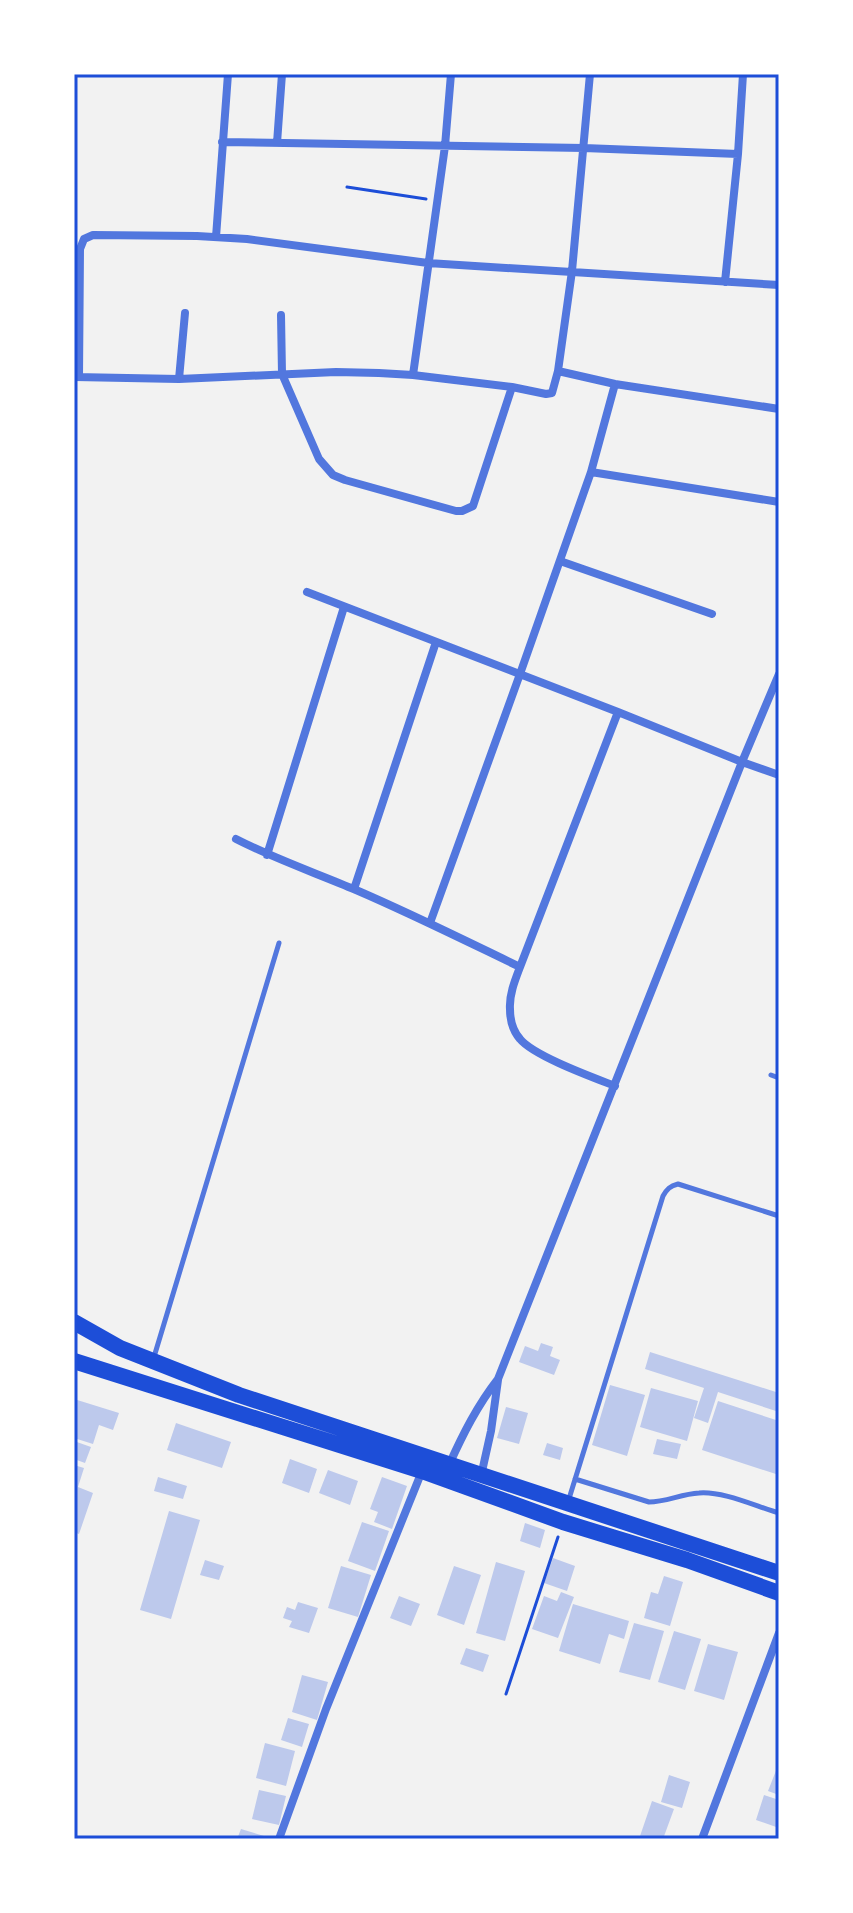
<svg xmlns="http://www.w3.org/2000/svg" width="853" height="1913" font-family="'Archivo Narrow',sans-serif">
<style>
.building{fill:#bdc9ec}
.lines{fill:none;stroke-linecap:round;stroke-linejoin:round}
.path{stroke:#1d4ed8;stroke-width:3}
.service{stroke:#5277de;stroke-width:5}
.minor{stroke:#5277de;stroke-width:8}
.primary{stroke:#1d4ed8;stroke-width:16}
.neatline{fill:none;stroke:#1d4ed8;stroke-width:3}
</style>
<rect width="100%" height="100%" fill="#f2f2f2"/>
<path class="building" d="M 541,1343 L 553,1347 L 550,1356 L 560,1360 L 554,1375 L 519,1362 L 525,1346 L 538,1351 Z
M 650,1352 L 779,1393 L 779,1412 L 718,1392 L 708,1423 L 694,1418 L 704,1388 L 645,1369 Z
M 610,1385 L 645,1395 L 627,1456 L 592,1445 Z
M 651,1388 L 698,1401 L 687,1441 L 640,1427 Z
M 74,1399 L 119,1413 L 113,1430 L 99,1425 L 93,1444 L 74,1438 Z
M 718,1401 L 779,1421 L 779,1475 L 702,1450 Z
M 506,1407 L 528,1413 L 519,1444 L 497,1438 Z
M 176,1423 L 231,1442 L 222,1468 L 167,1450 Z
M 657,1439 L 681,1444 L 677,1459 L 653,1454 Z
M 74,1441 L 91,1447 L 85,1463 L 74,1459 Z
M 547,1443 L 563,1448 L 560,1460 L 543,1455 Z
M 290,1459 L 317,1469 L 309,1493 L 282,1483 Z
M 74,1465 L 84,1468 L 78,1487 L 93,1493 L 79,1534 L 74,1532 Z
M 328,1470 L 358,1481 L 350,1505 L 319,1493 Z
M 158,1477 L 187,1486 L 183,1499 L 154,1491 Z
M 382,1477 L 407,1486 L 392,1529 L 374,1522 L 378,1512 L 370,1509 Z
M 169,1511 L 200,1520 L 171,1619 L 140,1610 Z
M 362,1522 L 389,1531 L 375,1571 L 348,1561 Z
M 525,1523 L 545,1530 L 540,1548 L 520,1541 Z
M 553,1558 L 575,1566 L 567,1591 L 544,1583 Z
M 205,1560 L 224,1566 L 219,1580 L 200,1575 Z
M 496,1562 L 525,1571 L 505,1641 L 476,1633 Z
M 341,1566 L 371,1575 L 358,1617 L 328,1608 Z
M 454,1566 L 481,1575 L 464,1625 L 437,1615 Z
M 664,1576 L 683,1582 L 670,1626 L 644,1618 L 651,1592 L 658,1594 Z
M 561,1592 L 574,1597 L 558,1638 L 532,1629 L 544,1596 L 557,1601 Z
M 399,1596 L 420,1604 L 411,1626 L 390,1618 Z
M 298,1602 L 318,1608 L 309,1633 L 289,1627 L 292,1621 L 283,1618 L 287,1607 L 295,1610 Z
M 573,1604 L 629,1621 L 624,1639 L 609,1634 L 600,1664 L 559,1651 Z
M 634,1623 L 664,1631 L 650,1680 L 619,1672 Z
M 674,1631 L 701,1639 L 685,1690 L 658,1682 Z
M 708,1644 L 738,1652 L 724,1700 L 694,1691 Z
M 466,1648 L 489,1655 L 483,1672 L 460,1664 Z
M 302,1675 L 328,1682 L 317,1720 L 292,1712 Z
M 288,1718 L 309,1724 L 302,1747 L 281,1740 Z
M 265,1743 L 295,1751 L 286,1786 L 256,1778 Z
M 779,1763 L 779,1795 L 768,1791 Z
M 669,1775 L 690,1782 L 682,1808 L 661,1802 Z
M 259,1790 L 286,1796 L 279,1825 L 252,1819 Z
M 764,1795 L 779,1800 L 779,1828 L 756,1820 Z
M 652,1801 L 674,1809 L 663,1839 L 639,1839 Z
M 241,1829 L 264,1836 L 263,1839 L 237,1839 Z"/>
<g class="lines">
<path class="path" d="M 347,187 L 426,199
M 506,1694 L 558,1537"/>
<path class="service" d="M 771,1075 L 779,1078
M 154,1357 L 279,943
M 575,1479 L 649,1502 C 666,1502 681,1494 699,1493 C 723,1491 755,1506 779,1513
M 568,1502 L 663,1196 C 667,1189 670,1186 678,1184 L 779,1216"/>
<path class="minor" d="M 222,142 L 584,148 L 738,154
M 277,143 L 282,74
M 216,237 L 228,74
M 725,282 L 738,154 L 743,74
M 281,315 L 282,374 L 319,459 L 333,475 L 345,480 L 456,511 L 462,511 L 473,506 L 512,387
M 558,371 L 615,384 L 779,409
M 413,375 L 445,146 L 451,74
M 75,377 L 179,379 L 336,372 L 379,373 L 413,375 L 512,387 L 546,394 L 552,393 L 558,371 L 572,271 L 590,74
M 79,377 L 80,249 L 84,239 L 93,235 L 197,236 L 247,239 L 428,263 L 779,285
M 179,379 L 185,313
M 591,472 L 779,502
M 560,561 L 712,614
M 307,592 L 618,712 L 742,762 L 779,775
M 236,839 C 275,859 316,873 356,890 C 412,914 466,941 520,967
M 267,855 L 344,607
M 354,889 L 436,642
M 430,923 L 520,674 L 591,472 L 615,384
M 615,1086 C 592,1077 534,1056 520,1039 C 513,1031 510,1019 510,1009 C 509,995 515,980 520,967 L 618,712
M 449,1465 C 463,1434 477,1406 498,1379 L 742,762 L 779,674
M 481,1476 L 491,1431 L 498,1380
M 279,1839 L 326,1709 L 422,1471
M 702,1839 L 779,1633"/>
<path class="primary" d="M 74,1322 L 120,1348 L 239,1395 L 779,1573
M 74,1361 L 422,1471 L 563,1522 L 687,1560 L 779,1593"/>
</g>
<rect width="853" height="1913" fill="none" stroke="#ffffff" stroke-width="152"/>
<rect x="76" y="76" width="701" height="1761" class="neatline"/>
</svg>
